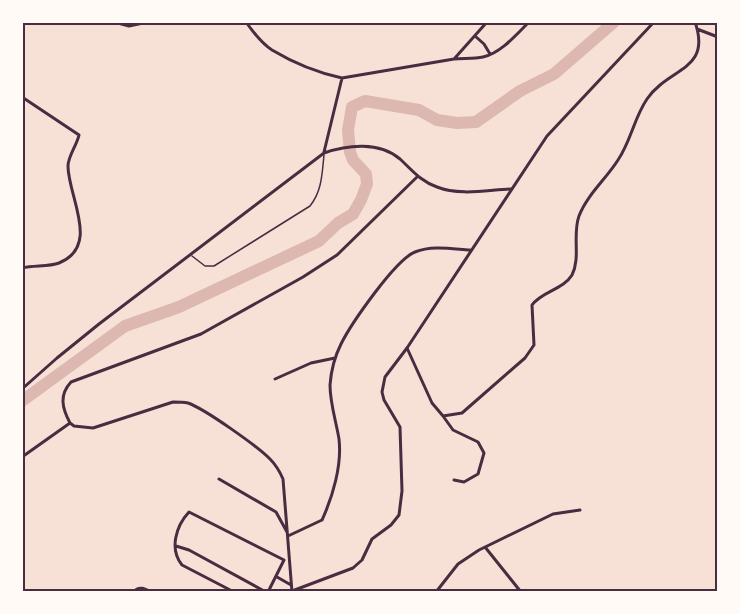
<svg xmlns="http://www.w3.org/2000/svg" width="740" height="614" font-family="Rubik,sans-serif">
<style>
.lines{fill:none;stroke-linecap:round;stroke-linejoin:round}
.river{stroke:#dcb8b0;stroke-width:12}
.service{stroke:#4a2c40;stroke-width:1.5}
.minor{stroke:#4a2c40;stroke-width:3}
.tertiary{stroke:#4a2c40;stroke-width:3}
.neatline{fill:none;stroke:#4a2c40;stroke-width:2}
</style>
<rect width="100%" height="100%" fill="#f7e1d7"/>
<g class="lines">
<path class="river" d="M 22,401 L 125,326 L 179,307 L 319,241 L 338,223 L 353,214 L 361,200 L 367,184 L 366,174 L 353,160 L 350,152 L 348,130 L 352,107 L 365,101 L 419,110 L 437,120 L 457,123 L 476,122 L 520,91 L 554,74 L 614,22"/>
<path class="service" d="M 192,256 L 205,266 L 214,266 L 310,206 C 322,191 322,174 324,155"/>
<path class="minor" d="M 114,22 L 129,26 L 148,22
M 246,22 C 253,32 261,43 272,50 C 292,62 319,73 342,78 L 454,59 L 487,22
M 697,29 L 718,37
M 475,36 L 484,44 L 490,54
M 454,59 C 463,58 474,59 483,57 C 501,53 517,34 529,22
M 22,97 L 79,135 C 77,145 68,156 68,166 C 68,197 101,246 59,263 C 48,267 34,265 22,268
M 324,152 L 342,78
M 407,348 L 432,403 L 443,416 L 462,413 L 525,358 L 534,345 L 532,305 C 542,291 563,290 572,275 C 581,257 572,235 579,216 C 587,195 606,179 618,160 C 631,141 634,118 647,99 C 669,67 712,71 695,22
M 275,379 L 311,363 L 335,358
M 22,389 L 57,358 L 99,324 L 324,153 C 347,145 379,141 400,159 C 412,170 420,181 437,187 C 460,196 487,190 511,189
M 443,416 L 453,430 L 478,442 L 484,453 L 478,474 L 464,482 L 454,480
M 70,423 C 62,408 59,395 71,382 L 201,334 L 303,277 L 337,255 L 417,177
M 70,423 L 74,426 L 93,428 L 173,402 C 178,402 183,402 188,403 C 205,409 257,446 270,459 C 276,465 280,472 283,479 L 292,592
M 22,457 L 70,423
M 219,479 L 276,512 L 287,532
M 288,536 L 322,520 C 333,496 342,465 339,439 C 336,421 330,403 330,385 C 331,371 335,356 341,344 C 351,324 395,260 415,252 C 432,245 453,249 470,250
M 176,546 L 189,550 L 266,592
M 485,547 L 521,592
M 277,577 L 291,585
M 133,592 C 139,586 144,588 151,592
M 234,592 L 182,565 C 169,549 176,526 189,512 L 284,560 L 268,592
M 436,592 L 458,564 L 479,550 L 553,514 L 580,510"/>
<path class="tertiary" d="M 292,591 L 353,568 L 362,560 L 372,539 L 391,525 L 399,515 L 402,491 L 400,427 L 384,400 L 382,392 L 385,377 L 407,348 L 547,136 L 654,22"/>
</g>
<rect width="740" height="614" fill="none" stroke="#fffaf5" stroke-width="48"/>
<rect x="24" y="24" width="692" height="566" class="neatline"/>
</svg>
